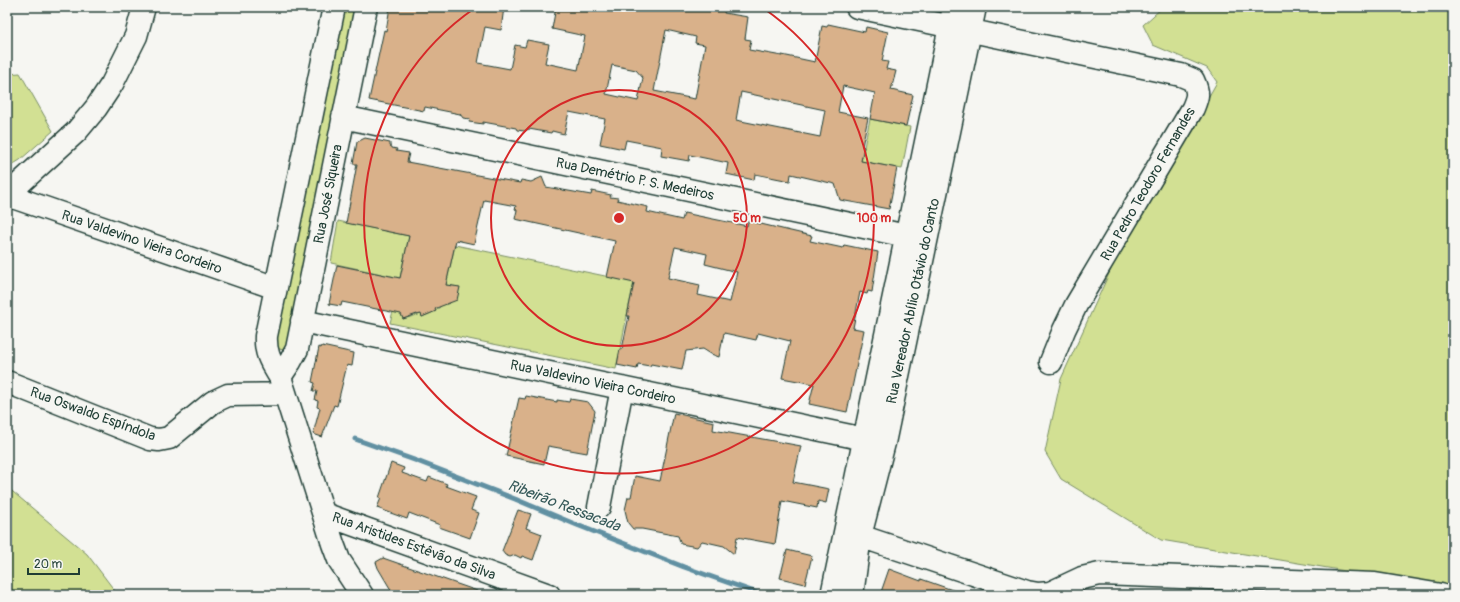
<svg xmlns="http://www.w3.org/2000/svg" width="1460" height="602" font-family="Pangolin,sans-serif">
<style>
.green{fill:#d2e093;stroke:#788e64}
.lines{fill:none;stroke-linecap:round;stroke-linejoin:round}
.stream{stroke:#6090a2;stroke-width:5}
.building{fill:#d9b18a;stroke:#1f3d34;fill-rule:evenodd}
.minor-casing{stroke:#1f3d34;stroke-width:25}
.minor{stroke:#f6f6f2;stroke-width:22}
.ring{fill:none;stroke:#d62828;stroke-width:2}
.labels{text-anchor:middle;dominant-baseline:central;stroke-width:3.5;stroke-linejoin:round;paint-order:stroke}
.street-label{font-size:14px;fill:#1f3d34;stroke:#f6f6f2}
.water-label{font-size:15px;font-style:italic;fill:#355959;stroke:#f6f6f2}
.centre{fill:#d62828;stroke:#f6f6f2;stroke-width:2}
.ring-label{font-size:12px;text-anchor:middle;font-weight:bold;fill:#d62828;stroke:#f6f6f2;stroke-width:3.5;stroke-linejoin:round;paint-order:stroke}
</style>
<rect width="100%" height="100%" fill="#f6f6f2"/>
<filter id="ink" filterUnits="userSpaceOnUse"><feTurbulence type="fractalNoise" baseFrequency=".025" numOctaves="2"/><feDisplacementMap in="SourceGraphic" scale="8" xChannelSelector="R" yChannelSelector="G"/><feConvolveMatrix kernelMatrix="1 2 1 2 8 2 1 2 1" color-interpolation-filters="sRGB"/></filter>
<g filter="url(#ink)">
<path class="green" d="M 341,7 L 358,7 L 288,351 L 270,347 Z
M 1163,7 L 1453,7 L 1453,589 L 1161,540 L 1061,479 L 1045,452 L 1061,379 L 1112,267 L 1217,82 L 1207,68 L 1153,45 L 1143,25 Z
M 20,73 L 53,131 L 20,160 L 7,168 L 7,74 Z
M 870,119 L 910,127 L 902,169 L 861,161 Z
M 338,221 L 409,236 L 400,278 L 331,263 Z
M 455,245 L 634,282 L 616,369 L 390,323 L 396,299 L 403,319 L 421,314 L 422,317 L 436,311 L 435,309 L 439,308 L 459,287 L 446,285 Z
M 7,487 L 87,554 L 118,595 L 7,595 Z"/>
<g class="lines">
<path class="stream" d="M 355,439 L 417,461 L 515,499 L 577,525 L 684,567 L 763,595"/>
</g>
<path class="building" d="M 390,7 L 504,7 L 501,30 L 485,27 L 478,63 L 510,69 L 515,45 L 525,47 L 527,40 L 549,44 L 545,63 L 578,70 L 585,36 L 552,29 L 556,7 L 725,7 L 724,13 L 748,17 L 745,39 L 751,40 L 749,50 L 782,56 L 782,55 L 815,62 L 822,26 L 827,27 L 828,24 L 865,32 L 866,27 L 888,32 L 882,61 L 888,62 L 886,69 L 896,71 L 891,90 L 913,95 L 906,126 L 870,119 L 875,93 L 843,86 L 838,112 L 868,118 L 862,146 L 864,147 L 861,161 L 897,168 L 889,209 L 840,200 L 835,184 L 791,174 L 790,181 L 755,174 L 754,180 L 726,174 L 728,163 L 690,155 L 689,161 L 661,156 L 662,147 L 626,140 L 624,149 L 600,144 L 605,119 L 569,112 L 564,134 L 552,131 L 551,133 L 529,129 L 524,131 L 517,130 L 516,128 L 483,122 L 483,124 L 469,122 L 470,119 L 463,118 L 460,114 L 425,107 L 424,111 L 369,100 L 384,30 L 386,31 ZM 666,30 L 696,37 L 695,43 L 705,45 L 695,99 L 654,91 ZM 612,65 L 636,70 L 643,78 L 638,101 L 606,94 ZM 741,92 L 825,110 L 820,137 L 736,120 Z
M 365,138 L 390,143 L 390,146 L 392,147 L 392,148 L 397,149 L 396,151 L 409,153 L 407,162 L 520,183 L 521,180 L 531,182 L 542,177 L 546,187 L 591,195 L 592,191 L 611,195 L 610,197 L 618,198 L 617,200 L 648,207 L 647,212 L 682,220 L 684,213 L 747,226 L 748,221 L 812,236 L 810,241 L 843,248 L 844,245 L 878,252 L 872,292 L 868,291 L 867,294 L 860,292 L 853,328 L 864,330 L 847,412 L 809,404 L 814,384 L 782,378 L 790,341 L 758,333 L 756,340 L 724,333 L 719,357 L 711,354 L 703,349 L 686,351 L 682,370 L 651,364 L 650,366 L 638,364 L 637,369 L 617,365 L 620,349 L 622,349 L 629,316 L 627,316 L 634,283 L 607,277 L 615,241 L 515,219 L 517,210 L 515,209 L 516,206 L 484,200 L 474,244 L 456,240 L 446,285 L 460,287 L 457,300 L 439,307 L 435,309 L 436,311 L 422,317 L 421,314 L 417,315 L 417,314 L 403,319 L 401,314 L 342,302 L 341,306 L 329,304 L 337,265 L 400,278 L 409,236 L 346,223 L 357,164 L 353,164 L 357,142 ZM 675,247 L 707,254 L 705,264 L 737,272 L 730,302 L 698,295 L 700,285 L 668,278 Z
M 322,346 L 354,353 L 352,366 L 347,365 L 337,406 L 334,405 L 322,437 L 313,434 L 320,408 L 317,407 L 318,401 L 315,400 L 317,391 L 313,391 L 315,383 L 312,382 L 319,347 L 321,348 Z
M 526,396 L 557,402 L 557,400 L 569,402 L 570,399 L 588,402 L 595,411 L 587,453 L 548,446 L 544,464 L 506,456 L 519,398 L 525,399 Z
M 674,413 L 714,422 L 713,430 L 801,446 L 793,482 L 829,489 L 826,503 L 818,501 L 817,508 L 782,501 L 775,544 L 737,537 L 734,554 L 724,546 L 702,541 L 697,547 L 681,544 L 678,536 L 642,529 L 633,529 L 628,523 L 625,510 L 628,497 L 631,497 L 635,476 L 660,481 Z
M 391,463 L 404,468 L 402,473 L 427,482 L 429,477 L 447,484 L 446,486 L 476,497 L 471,510 L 479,513 L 470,538 L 439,527 L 440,525 L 409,513 L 407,519 L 377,508 L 381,498 L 379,498 Z
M 518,510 L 531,514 L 526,528 L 542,534 L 533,560 L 522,556 L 521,558 L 515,555 L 510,557 L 505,555 L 502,551 Z
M 787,550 L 812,556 L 805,584 L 780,578 Z
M 383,558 L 483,593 L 483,595 L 394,595 L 378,568 L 376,562 Z
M 889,569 L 921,581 L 921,579 L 961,593 L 961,595 L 880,595 Z"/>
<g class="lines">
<defs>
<path id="minor" d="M 334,7 L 266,336 C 265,354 271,362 280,377 L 333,544 L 339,560 L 362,595
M 857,7 L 1181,75 L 1193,80 C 1199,93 1198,96 1193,108 L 1076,305 L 1064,330 L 1051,362
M 343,117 L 921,239
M 7,195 L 276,288
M 7,195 L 76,132 L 96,108 L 112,84 L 136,36 L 144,7
M 302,321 L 879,442
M 280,377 L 290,362 L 297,349 L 366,7
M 7,382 L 150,439 L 159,440 L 169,438 L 213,402 L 228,395 L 285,394
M 599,507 L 622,388
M 324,514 L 549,595
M 845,534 L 860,536 L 1027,592 L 1038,594 L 1050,593 L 1082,578 L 1100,574 L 1375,584 L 1441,595
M 832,595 L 954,7
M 852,595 L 860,536 L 884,443 L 975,7"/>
</defs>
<use href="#minor" class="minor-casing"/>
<use href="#minor" class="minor"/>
</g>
</g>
<g class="ring">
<circle cx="619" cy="218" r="128"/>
<path d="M763 8A255 255 0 1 1 475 8"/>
</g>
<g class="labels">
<g class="street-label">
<text transform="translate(635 179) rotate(12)">Rua Demétrio P. S. Medeiros</text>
<text transform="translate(1148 184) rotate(-60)">Rua Pedro Teodoro Fernandes</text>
<text transform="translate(328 194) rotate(-79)">Rua José Siqueira</text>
<text transform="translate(142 242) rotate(19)">Rua Valdevino Vieira Cordeiro</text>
<text transform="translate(913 301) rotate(-78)">Rua Vereador Abílio Otávio do Canto</text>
<text transform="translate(593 382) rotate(12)">Rua Valdevino Vieira Cordeiro</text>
<text transform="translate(93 414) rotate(20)">Rua Oswaldo Espíndola</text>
<text transform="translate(414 546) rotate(20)">Rua Aristides Estêvão da Silva</text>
</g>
<g class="water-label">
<text transform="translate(564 506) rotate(21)">Ribeirão Ressacada</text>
</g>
</g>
<circle cx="619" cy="218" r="6" class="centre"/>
<g class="ring-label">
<text x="747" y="222">50 m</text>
<text x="874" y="222">100 m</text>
</g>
<rect width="1460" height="602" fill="none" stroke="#f6f6f2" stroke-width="24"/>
<rect x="12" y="12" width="1436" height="578" fill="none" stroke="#1f3d34" stroke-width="1.5" filter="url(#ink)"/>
<path d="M28 568v6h51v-6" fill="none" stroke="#1f3d34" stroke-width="2"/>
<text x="34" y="568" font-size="12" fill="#1f3d34" stroke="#f6f6f2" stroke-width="3" paint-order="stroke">20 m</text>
</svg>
